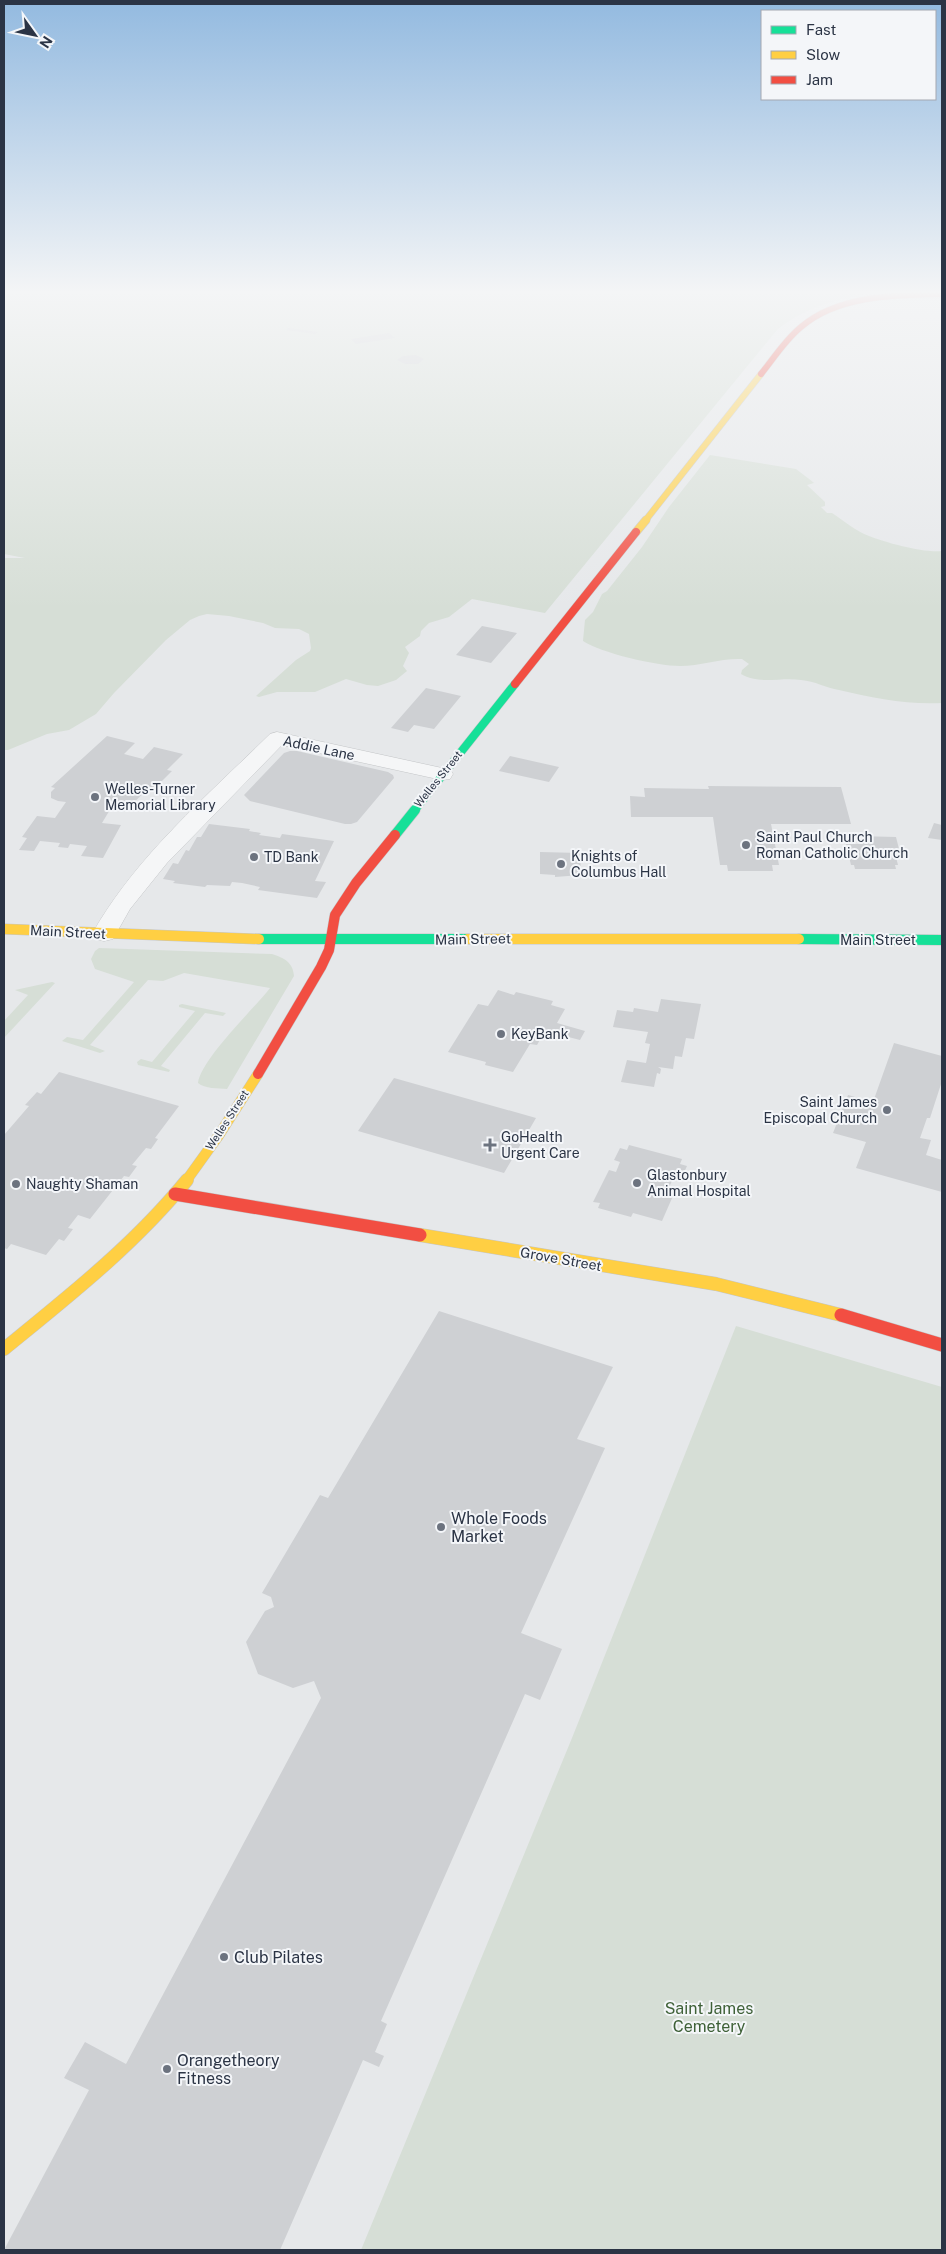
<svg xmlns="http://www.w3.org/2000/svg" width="946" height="2254" font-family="'Public Sans',sans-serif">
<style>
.green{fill:#d6ded6}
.building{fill:#ced0d3}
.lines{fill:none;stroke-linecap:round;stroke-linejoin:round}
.street-casing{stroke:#c4c6c8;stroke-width:1}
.fast-far1-casing{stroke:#c4c6c8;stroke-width:9}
.fast-casing{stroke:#c4c6c8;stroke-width:11}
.slow-far3-casing{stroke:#c4c6c8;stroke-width:7}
.slow-far2-casing{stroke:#c4c6c8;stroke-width:9}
.slow-far1-casing{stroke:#c4c6c8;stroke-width:11}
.slow-casing{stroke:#c4c6c8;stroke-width:14}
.jam-far3-casing{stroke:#c4c6c8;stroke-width:7}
.jam-far2-casing{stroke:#c4c6c8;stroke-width:9}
.jam-far1-casing{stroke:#c4c6c8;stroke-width:11}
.jam-casing{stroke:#c4c6c8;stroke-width:14}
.street{fill:#f5f6f7;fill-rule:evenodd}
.fast-far1{stroke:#16e098;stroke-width:8}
.fast{stroke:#16e098;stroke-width:10}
.slow-far3{stroke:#ffcf43;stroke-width:6}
.slow-far2{stroke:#ffcf43;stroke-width:8}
.slow-far1{stroke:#ffcf43;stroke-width:10}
.slow{stroke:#ffcf43;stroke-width:13}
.jam-far3{stroke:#f24e42;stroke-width:6}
.jam-far2{stroke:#f24e42;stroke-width:8}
.jam-far1{stroke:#f24e42;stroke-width:10}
.jam{stroke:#f24e42;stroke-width:13}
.poi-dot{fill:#6c737f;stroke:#f4f6f9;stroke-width:2}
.labels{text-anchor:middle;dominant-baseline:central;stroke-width:4;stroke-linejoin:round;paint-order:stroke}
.far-street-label{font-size:11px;fill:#2b3445;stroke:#f4f6f9}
.street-label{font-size:14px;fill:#2b3445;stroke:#f4f6f9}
.poi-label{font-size:14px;fill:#2b3445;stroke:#f4f6f9;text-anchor:start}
.near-poi-label{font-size:16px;fill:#2b3445;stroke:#f4f6f9;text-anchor:start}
.near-park-label{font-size:16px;fill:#3f6138;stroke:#f4f6f9}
</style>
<rect width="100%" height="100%" fill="#e6e8ea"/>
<path class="green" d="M 4,293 L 873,293 C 838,299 805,307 777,330 L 545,613 L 472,599 L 449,617 L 429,623 L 421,631 L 420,636 L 405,647 L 409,653 L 403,666 L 407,671 L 396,680 L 378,686 L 367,685 L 346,679 L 315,692 L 277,692 L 259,697 L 256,696 L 296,660 L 310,651 L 311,648 L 309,634 L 299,629 L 275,628 L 263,623 L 229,616 L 207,614 L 199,616 L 190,620 L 166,640 L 114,693 L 96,714 L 69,730 L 47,734 L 8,750 L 4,750 L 4,558 L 25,558 L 4,554 Z
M 710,455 L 796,469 L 813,482 L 814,483 L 807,485 L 825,502 L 825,506 L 821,507 L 827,513 L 832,513 C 844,521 856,531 869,536 C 887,543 923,553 942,551 L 942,703 C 908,705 872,698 839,690 C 826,688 815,681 801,680 C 780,677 760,685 741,674 L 742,670 L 749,664 L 742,659 C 721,658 701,666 680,666 C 657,666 601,653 583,641 L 585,620 L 593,612 L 602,594 L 607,591 L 642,547 L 669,507 Z
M 99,948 L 272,954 C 284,958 293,962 294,976 L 227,1089 C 218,1088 205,1089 198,1083 C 201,1059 254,1009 270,988 L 184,973 L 163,981 L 148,980 L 90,1045 L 105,1051 L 100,1053 L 62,1041 L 67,1037 L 83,1040 L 134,982 L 95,969 L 91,959 L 95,951 Z
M 52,982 L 55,983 L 4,1038 L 4,1021 L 28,995 L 15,990 Z
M 182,1004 L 226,1013 L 223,1016 L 205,1013 L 161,1066 L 170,1070 L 169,1072 L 138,1065 L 137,1062 L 141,1059 L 152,1062 L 195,1011 L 179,1007 L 179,1005 Z
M 736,1326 L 942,1387 L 942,2250 L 361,2250 L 572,1738 Z"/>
<path class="building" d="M 288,328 L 289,328 L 318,332 L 315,334 L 286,330 Z
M 389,333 L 395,338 L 356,344 L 351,339 Z
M 416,355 L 424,359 L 418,364 L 405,364 L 397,360 L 403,356 Z
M 482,626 L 517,633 L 491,663 L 456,655 Z
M 426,688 L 461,696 L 434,729 L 414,725 L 408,732 L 391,728 Z
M 107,736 L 135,743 L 124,754 L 143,759 L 154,747 L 183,754 L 167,770 L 172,771 L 155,788 L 150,787 L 130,806 L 114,803 L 102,823 L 121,825 L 103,858 L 81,856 L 87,846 L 70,844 L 68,848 L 58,847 L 60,843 L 40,841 L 34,851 L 19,850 L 27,838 L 22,837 L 37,816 L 55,818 L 66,802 L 58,801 L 51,798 L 51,792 L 55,788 L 51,787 Z
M 290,751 L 297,751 L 388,772 L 393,775 L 394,778 L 357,822 L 351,824 L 345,824 L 250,801 L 244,795 L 284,753 Z
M 510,756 L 550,765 L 559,767 L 549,782 L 499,771 Z
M 708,786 L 841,787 L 851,824 L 771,824 L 779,865 L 772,865 L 773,871 L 728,871 L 727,865 L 720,865 L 713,817 L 631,817 L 630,796 L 645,797 L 644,788 L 709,789 Z
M 934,823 L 942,825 L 942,840 L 928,838 Z
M 209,824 L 250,829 L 249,831 L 261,833 L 259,835 L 280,838 L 282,834 L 334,841 L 315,881 L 326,882 L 317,898 L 258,890 L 260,887 L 242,883 L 232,882 L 230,886 L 207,885 L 205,887 L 173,883 L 175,881 L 163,879 L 173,863 L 178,864 L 186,850 L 189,851 L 197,837 L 201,837 Z
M 857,836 L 896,837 L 900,853 L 895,853 L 898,865 L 895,865 L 896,869 L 855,869 L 854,865 L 851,865 L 846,844 L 860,844 Z
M 540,852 L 580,853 L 581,875 L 555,877 L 555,875 L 540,874 Z
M 498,990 L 514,995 L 516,992 L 553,1001 L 551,1005 L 565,1009 L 557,1023 L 585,1031 L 580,1040 L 545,1031 L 537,1045 L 530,1044 L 513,1072 L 485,1065 L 486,1062 L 448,1052 L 478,1004 L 488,1006 Z
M 661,999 L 701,1004 L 694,1039 L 686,1038 L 682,1057 L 675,1056 L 673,1069 L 658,1067 L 661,1069 L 660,1074 L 657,1073 L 654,1087 L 621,1082 L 627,1060 L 646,1063 L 650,1044 L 645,1043 L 648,1032 L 613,1027 L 617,1010 L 633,1012 L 634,1008 L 658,1012 Z
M 894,1043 L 942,1056 L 942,1081 L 930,1118 L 927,1118 L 920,1138 L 931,1140 L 926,1155 L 942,1160 L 942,1192 L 856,1168 L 866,1142 L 833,1133 L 848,1095 L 873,1102 Z
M 59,1072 L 179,1106 L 155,1138 L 158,1139 L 151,1149 L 146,1148 L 132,1165 L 137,1166 L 129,1177 L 124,1176 L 90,1219 L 78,1215 L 68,1228 L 73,1229 L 64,1241 L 59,1239 L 46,1255 L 11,1244 L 7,1249 L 4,1248 L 4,1135 L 29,1106 L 25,1105 L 37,1092 L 41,1094 Z
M 394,1078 L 536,1118 L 504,1173 L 358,1131 Z
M 629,1145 L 682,1159 L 680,1164 L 687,1166 L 681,1179 L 674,1177 L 669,1187 L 676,1189 L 662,1221 L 633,1213 L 631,1217 L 598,1208 L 600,1203 L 593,1202 L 609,1170 L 616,1172 L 620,1162 L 614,1160 L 620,1148 L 627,1150 Z
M 439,1311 L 613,1367 L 577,1439 L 605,1448 L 521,1633 L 562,1649 L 540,1700 L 525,1694 L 381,2021 L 387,2024 L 375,2052 L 384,2056 L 379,2067 L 363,2060 L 280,2250 L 4,2250 L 89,2090 L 64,2078 L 85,2042 L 126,2064 L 321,1698 L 314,1681 L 293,1688 L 258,1674 L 246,1642 L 265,1611 L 274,1607 L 271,1597 L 262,1593 L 320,1495 L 328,1498 Z"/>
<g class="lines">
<defs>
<path id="street" d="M 277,732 L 442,768 L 450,769 L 453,774 L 450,779 L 442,780 L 282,745 L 167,863 L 130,909 L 113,939 L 104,941 L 95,939 L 92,934 C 136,856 207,796 270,734 Z"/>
<path id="fast-far1" d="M 414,811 L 515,684"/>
<path id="fast" d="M 395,835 L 415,810
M 259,939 L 468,939
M 799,939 L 942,940"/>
<path id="slow-far3" d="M 645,521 L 761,374"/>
<path id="slow-far2" d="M 636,532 L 646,520"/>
<path id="slow-far1" d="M 4,929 L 259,939
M 468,939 L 799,939
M 186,1181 L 219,1135 L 258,1074"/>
<path id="slow" d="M 420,1235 L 716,1284 L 841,1315
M 4,1349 C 69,1296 134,1245 187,1180"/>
<path id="jam-far3" d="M 761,374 C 774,358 785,340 801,327 C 838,295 896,295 942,294"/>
<path id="jam-far2" d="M 515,684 L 636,532"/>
<path id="jam-far1" d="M 258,1074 L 321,967 L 329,950 L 335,915 L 356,883 L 395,835"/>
<path id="jam" d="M 175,1194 L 420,1235
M 841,1315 L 942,1345"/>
</defs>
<use href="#street" class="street-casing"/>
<use href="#fast-far1" class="fast-far1-casing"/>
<use href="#fast" class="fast-casing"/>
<use href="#slow-far3" class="slow-far3-casing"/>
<use href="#slow-far2" class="slow-far2-casing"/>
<use href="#slow-far1" class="slow-far1-casing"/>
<use href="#slow" class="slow-casing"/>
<use href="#jam-far3" class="jam-far3-casing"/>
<use href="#jam-far2" class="jam-far2-casing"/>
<use href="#jam-far1" class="jam-far1-casing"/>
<use href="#jam" class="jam-casing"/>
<use href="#street" class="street"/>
<use href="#fast-far1" class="fast-far1"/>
<use href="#fast" class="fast"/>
<use href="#slow-far3" class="slow-far3"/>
<use href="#slow-far2" class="slow-far2"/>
<use href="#slow-far1" class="slow-far1"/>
<use href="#slow" class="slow"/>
<use href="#jam-far3" class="jam-far3"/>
<use href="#jam-far2" class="jam-far2"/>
<use href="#jam-far1" class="jam-far1"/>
<use href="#jam" class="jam"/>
</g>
<linearGradient id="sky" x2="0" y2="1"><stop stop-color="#93bae0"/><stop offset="0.48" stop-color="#f4f5f6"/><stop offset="1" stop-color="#f4f5f6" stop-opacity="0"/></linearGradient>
<rect width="946" height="609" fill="url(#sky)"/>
<g class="poi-dot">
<circle cx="95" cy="797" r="5"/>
<circle cx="746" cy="845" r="5"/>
<circle cx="254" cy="857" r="5"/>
<circle cx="561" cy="864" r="5"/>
<circle cx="501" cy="1034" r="5"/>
<circle cx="887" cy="1110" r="5"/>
<path d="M487.5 1137.5h5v5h5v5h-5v5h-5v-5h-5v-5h5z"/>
<circle cx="637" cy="1183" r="5"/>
<circle cx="16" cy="1184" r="5"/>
<circle cx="441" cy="1527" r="5"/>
<circle cx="224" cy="1957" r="5"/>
<circle cx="167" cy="2069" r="5"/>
</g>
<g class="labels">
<g class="far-street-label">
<text transform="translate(438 779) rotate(-51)">Welles Street</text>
<text transform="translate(227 1120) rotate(-57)">Welles Street</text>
</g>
<g class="street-label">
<text transform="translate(319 748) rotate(12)">Addie Lane</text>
<text transform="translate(68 932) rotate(3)">Main Street</text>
<text transform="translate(473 939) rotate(-1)">Main Street</text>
<text x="878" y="940">Main Street</text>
<text transform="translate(561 1259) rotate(10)">Grove Street</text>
</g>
<g class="poi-label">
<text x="105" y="789">Welles-Turner<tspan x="105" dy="16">Memorial Library</tspan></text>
<text x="756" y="837">Saint Paul Church<tspan x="756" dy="16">Roman Catholic Church</tspan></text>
<text x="571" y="856">Knights of<tspan x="571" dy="16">Columbus Hall</tspan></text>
<text x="264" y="857">TD Bank</text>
<text x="511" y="1034">KeyBank</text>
<text x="877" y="1102" text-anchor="end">Saint James<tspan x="877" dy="16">Episcopal Church</tspan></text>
<text x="501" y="1137">GoHealth<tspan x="501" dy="16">Urgent Care</tspan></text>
<text x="647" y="1175">Glastonbury<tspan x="647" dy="16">Animal Hospital</tspan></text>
<text x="26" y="1184">Naughty Shaman</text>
</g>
<g class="near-poi-label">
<text x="451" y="1518">Whole Foods<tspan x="451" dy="18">Market</tspan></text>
<text x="234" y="1957">Club Pilates</text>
<text x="177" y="2060">Orangetheory<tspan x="177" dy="18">Fitness</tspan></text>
</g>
<g class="near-park-label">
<text x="709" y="2008">Saint James<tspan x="709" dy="18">Cemetery</tspan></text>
</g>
</g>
<rect width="946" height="2254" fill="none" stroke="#2b3445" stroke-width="10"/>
<rect x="761" y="10" width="175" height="90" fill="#f4f6f9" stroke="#a4a8b1"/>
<rect x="771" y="26" width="25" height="8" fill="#16e098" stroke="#a4a8b1"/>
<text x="806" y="35" font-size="15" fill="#2b3445">Fast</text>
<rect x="771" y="51" width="25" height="8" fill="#ffcf43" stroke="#a4a8b1"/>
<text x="806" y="60" font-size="15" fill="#2b3445">Slow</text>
<rect x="771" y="76" width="25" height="8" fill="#f24e42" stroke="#a4a8b1"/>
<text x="806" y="85" font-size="15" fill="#2b3445">Jam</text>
<g transform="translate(35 35) rotate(123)" stroke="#f4f6f9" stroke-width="4" paint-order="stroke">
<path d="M0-4L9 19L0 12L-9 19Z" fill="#2b3445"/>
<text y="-8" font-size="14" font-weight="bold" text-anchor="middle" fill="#2b3445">N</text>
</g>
</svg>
